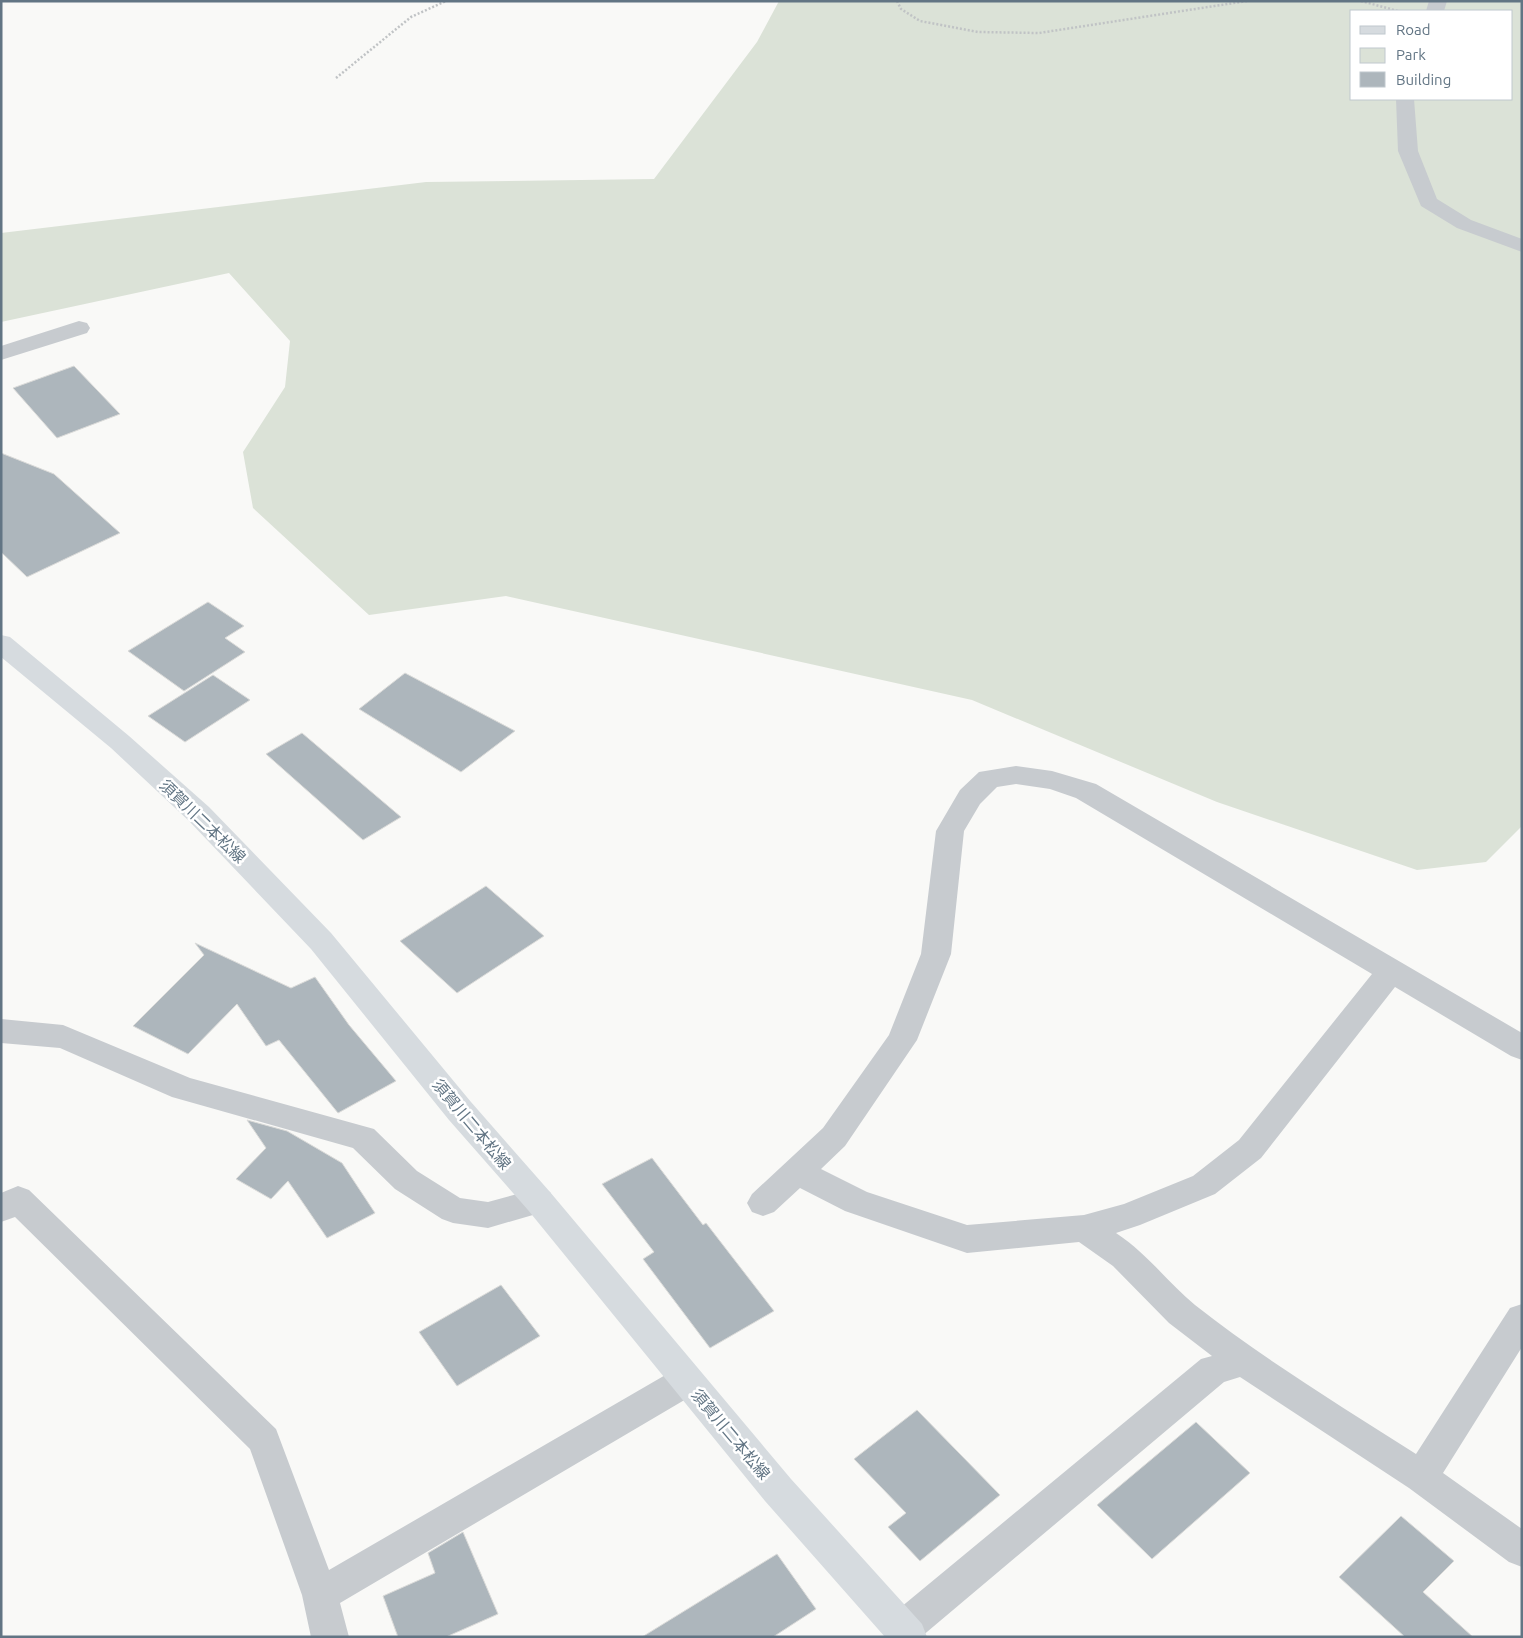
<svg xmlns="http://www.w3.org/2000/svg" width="1523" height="1638" font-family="Ubuntu,'Noto Sans JP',sans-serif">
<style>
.green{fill:#dbe2d7;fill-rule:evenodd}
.building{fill:#adb6bc;stroke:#dbdbd9}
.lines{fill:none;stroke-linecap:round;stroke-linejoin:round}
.path{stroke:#c0c3c5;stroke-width:2.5;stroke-dasharray:2 2;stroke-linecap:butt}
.lane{fill:#c7cbcf;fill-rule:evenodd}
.street{fill:#c7cbcf;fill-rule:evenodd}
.secondary{fill:#d6dbdf;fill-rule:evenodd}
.labels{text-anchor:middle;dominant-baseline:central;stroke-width:5;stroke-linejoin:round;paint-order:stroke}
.street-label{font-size:16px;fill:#627584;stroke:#fff}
</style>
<rect width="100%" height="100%" fill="#f9f9f7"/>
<path class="green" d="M 779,1 L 1522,1 L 1522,826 L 1486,862 L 1417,870 L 1217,802 L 972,700 L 506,596 L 369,615 L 253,508 L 243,452 L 285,387 L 290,341 L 229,273 L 1,322 L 1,233 L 426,182 L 654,179 L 757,42 ZM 1352,11 L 1512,11 L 1512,99 L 1352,99 Z"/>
<path class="building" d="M 74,366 L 120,414 L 57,438 L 13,388 Z
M 1,453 L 54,474 L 120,533 L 27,577 L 1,552 Z
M 208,602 L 244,626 L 225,638 L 245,652 L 184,691 L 128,651 Z
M 405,673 L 515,731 L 461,772 L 359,709 Z
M 213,675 L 250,700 L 185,742 L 148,716 Z
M 302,733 L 401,817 L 363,840 L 266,754 Z
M 486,886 L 544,936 L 457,993 L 400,941 Z
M 195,943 L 291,988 L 315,977 L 349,1025 L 396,1081 L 338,1113 L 279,1040 L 266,1046 L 237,1004 L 188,1054 L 133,1026 L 204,955 Z
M 247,1120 L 287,1131 L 342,1163 L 375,1213 L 327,1238 L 288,1181 L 271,1199 L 236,1179 L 266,1148 Z
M 652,1158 L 703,1225 L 706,1223 L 774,1311 L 710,1348 L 643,1259 L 654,1252 L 602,1184 Z
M 501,1285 L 540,1336 L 457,1386 L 419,1332 Z
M 917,1410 L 1000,1495 L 920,1561 L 888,1527 L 906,1513 L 854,1459 Z
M 1196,1422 L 1250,1473 L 1152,1559 L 1097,1505 Z
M 1401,1516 L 1454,1561 L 1423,1592 L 1473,1637 L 1405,1637 L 1339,1577 Z
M 463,1532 L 498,1614 L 446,1637 L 398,1637 L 383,1596 L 435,1573 L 428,1553 Z
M 777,1554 L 816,1609 L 773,1637 L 642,1637 Z"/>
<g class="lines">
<path class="path" d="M 897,1 L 901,9 L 920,21 L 978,32 L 1039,33 L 1247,1
M 1361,1 L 1398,11
M 336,78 L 411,17 L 446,1"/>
<path class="lane" d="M 1429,1 L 1447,1 L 1444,11 L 1426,11 Z
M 1396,99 L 1414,99 L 1418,151 L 1437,199 L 1471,220 L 1522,239 L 1522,252 L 1457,228 L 1421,206 L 1398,151 Z"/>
<path class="street" d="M 79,321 L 87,323 L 90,328 L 87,333 L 1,360 L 1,346 Z
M 1016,766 L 1052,771 L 1096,784 L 1522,1033 L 1522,1060 L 1511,1056 L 1395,987 L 1261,1158 L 1215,1194 L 1140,1225 L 1116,1233 C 1148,1254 1167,1282 1195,1305 C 1265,1360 1341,1406 1416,1454 L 1510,1308 L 1522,1304 L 1522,1347 L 1443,1473 L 1522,1529 L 1522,1567 L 1509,1562 L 1409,1488 L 1240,1377 L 1224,1382 L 921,1637 L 887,1637 L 883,1629 L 889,1617 L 1201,1359 L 1212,1356 L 1169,1323 L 1113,1266 L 1079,1242 L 967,1253 L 845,1211 L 800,1188 L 774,1212 L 763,1216 L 752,1212 L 747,1203 L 752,1194 L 823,1128 L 889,1035 L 921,954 L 936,831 L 960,790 L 979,772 ZM 1016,784 L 1050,789 L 1076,798 L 1372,974 L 1239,1140 L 1193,1176 L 1124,1204 L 1084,1215 L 967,1225 L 867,1192 L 821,1169 L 845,1146 L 917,1040 L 951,954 L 964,831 L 980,804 L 997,787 Z
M 1,1019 L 63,1025 L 190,1078 L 374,1129 L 417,1171 L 460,1198 L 488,1202 L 539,1188 L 550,1192 L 555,1201 L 550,1210 L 488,1228 L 453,1223 L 442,1219 L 395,1189 L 353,1148 L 172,1097 L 60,1048 L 1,1043 Z
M 18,1186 L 29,1190 L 276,1429 L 329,1570 L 674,1370 L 686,1366 L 698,1370 L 703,1381 L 698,1392 L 340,1603 L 349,1637 L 311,1637 L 302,1595 L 250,1449 L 15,1217 L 1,1222 L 1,1193 Z"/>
<path class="secondary" d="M 1,635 L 10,637 L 129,736 L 209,807 L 331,933 L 471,1102 L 550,1192 L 791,1479 L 922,1624 L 927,1637 L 885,1637 L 765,1501 L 528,1210 L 449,1120 L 311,949 L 189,821 L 111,748 L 1,657 Z"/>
</g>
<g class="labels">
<g class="street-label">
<text transform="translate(203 821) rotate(44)">須賀川二本松線</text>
<text transform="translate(472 1124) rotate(50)">須賀川二本松線</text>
<text transform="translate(731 1434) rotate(50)">須賀川二本松線</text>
</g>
</g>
<rect width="1523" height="1638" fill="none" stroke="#627584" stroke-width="5"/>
<rect x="1350" y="10" width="162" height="90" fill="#ffffff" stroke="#c0c8ce"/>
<rect x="1360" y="26" width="25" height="8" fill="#d6dbdf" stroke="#c0c8ce"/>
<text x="1396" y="35" font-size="15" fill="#627584">Road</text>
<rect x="1360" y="48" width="25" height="15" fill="#dbe2d7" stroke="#c0c8ce"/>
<text x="1396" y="60" font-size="15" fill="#627584">Park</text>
<rect x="1360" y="72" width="25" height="15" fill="#adb6bc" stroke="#c0c8ce"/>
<text x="1396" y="85" font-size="15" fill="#627584">Building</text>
</svg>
